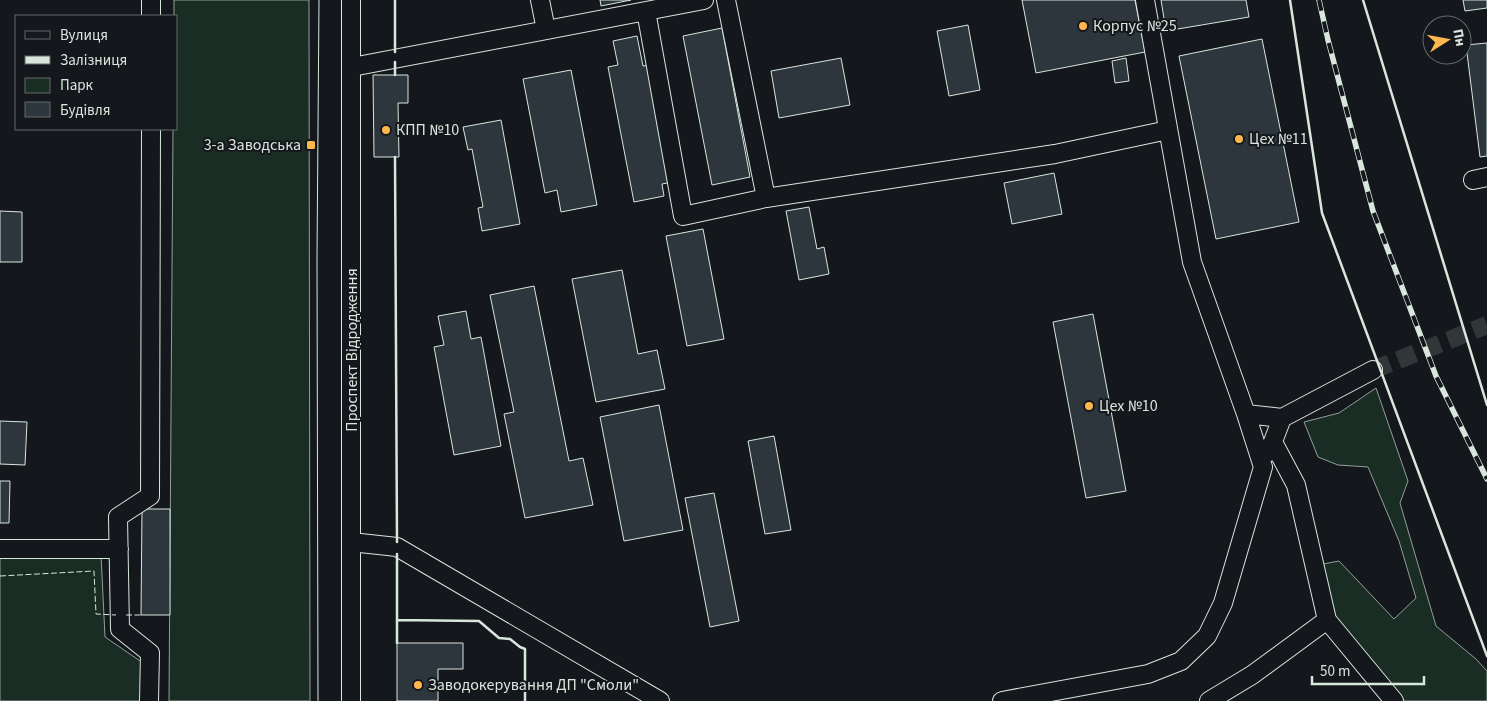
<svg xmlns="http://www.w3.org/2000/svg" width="1487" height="701" font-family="'Source Sans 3',sans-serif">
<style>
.green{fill:#1a2d24;stroke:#939e99}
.building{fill:#2c363c;stroke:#d8e6dc}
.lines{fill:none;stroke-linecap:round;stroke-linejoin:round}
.minor-tunnel{stroke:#313739;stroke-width:18;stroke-dasharray:18 9;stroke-linecap:butt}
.minor-casing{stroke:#d8e6dc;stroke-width:20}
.minor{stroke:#14181c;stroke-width:18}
.tram{stroke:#d8e6dc;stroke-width:1}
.rail-casing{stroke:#d8e6dc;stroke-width:5.5}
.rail{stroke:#14181c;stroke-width:4;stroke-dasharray:11;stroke-linecap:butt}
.fence{stroke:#d8e6dc;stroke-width:1;stroke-dasharray:6 2.5;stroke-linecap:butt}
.wall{stroke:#d8e6dc;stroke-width:2.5}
.poi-dot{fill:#ffb74d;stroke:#14181c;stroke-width:2}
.labels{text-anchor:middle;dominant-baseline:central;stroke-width:4;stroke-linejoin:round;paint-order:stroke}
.poi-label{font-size:16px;fill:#d8e6dc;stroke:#14181c;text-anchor:start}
.street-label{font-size:16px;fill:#d8e6dc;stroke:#14181c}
</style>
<rect width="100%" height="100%" fill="#14181c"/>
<path class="green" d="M 174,0 L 309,0 L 310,701 L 169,701 L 173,129 L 176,129 L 176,16 L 174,16 Z
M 1376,388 L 1408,481 L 1400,503 L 1436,626 L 1476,659 L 1487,671 L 1487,701 L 1403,701 L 1331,617 L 1323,564 L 1339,561 L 1394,619 L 1416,598 L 1399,541 L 1368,467 L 1338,465 L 1318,457 L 1304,422 L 1339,413 Z
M 101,555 L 105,637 L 146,665 L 145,701 L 0,701 L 0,556 Z"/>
<path class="building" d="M 600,0 L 631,0 L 601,6 Z
M 1022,0 L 1135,0 L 1145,52 L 1036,73 Z
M 1161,0 L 1246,0 L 1249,17 L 1166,31 Z
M 1463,0 L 1487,0 L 1487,8 L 1465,11 Z
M 968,25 L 980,90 L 949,96 L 937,31 Z
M 722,28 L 750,177 L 712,185 L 683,36 Z
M 637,36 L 643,66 L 649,65 L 672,182 L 662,184 L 664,196 L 634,202 L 608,67 L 618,65 L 613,41 Z
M 1262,39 L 1299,222 L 1216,239 L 1179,56 Z
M 1487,43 L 1487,156 L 1480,157 L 1466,45 Z
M 841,58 L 850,105 L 779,118 L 771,71 Z
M 1126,58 L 1129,81 L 1115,83 L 1112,61 Z
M 571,70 L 597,205 L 561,212 L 557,190 L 545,193 L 523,79 Z
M 373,75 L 408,75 L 408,103 L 398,103 L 399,157 L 374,157 Z
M 501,120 L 520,224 L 482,231 L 478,208 L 483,207 L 472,149 L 468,150 L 463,127 Z
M 1054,173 L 1062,214 L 1012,224 L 1004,183 Z
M 809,207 L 817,249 L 824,247 L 829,274 L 799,280 L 786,211 Z
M 0,211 L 22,212 L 22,262 L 0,262 Z
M 703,229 L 724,339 L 687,346 L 666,236 Z
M 622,270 L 638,354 L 657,350 L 665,389 L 596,402 L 572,279 Z
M 534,286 L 569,461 L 583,458 L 593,505 L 525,518 L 504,414 L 514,412 L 490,295 Z
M 466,311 L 471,339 L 481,337 L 501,446 L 454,455 L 434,347 L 444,345 L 438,316 Z
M 1093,314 L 1126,491 L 1086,498 L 1053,322 Z
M 659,405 L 683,530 L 624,541 L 600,417 Z
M 0,421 L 27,422 L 25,465 L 0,464 Z
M 774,436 L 791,530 L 765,534 L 748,441 Z
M 0,481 L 10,481 L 9,523 L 0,523 Z
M 714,493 L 739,621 L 710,627 L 685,498 Z
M 142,509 L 170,509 L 170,615 L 141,615 Z
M 397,643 L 463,643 L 463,669 L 438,669 L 438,701 L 397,701 Z"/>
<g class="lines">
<path class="minor-tunnel" d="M 1373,370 L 1487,325"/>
<defs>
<path id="minor" d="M 540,0 L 546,30
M 726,0 L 766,198 L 1055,154 L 1168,130
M 646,11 L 683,216 L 766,198
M 151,16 L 151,0
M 352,67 L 704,0
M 1473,180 L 1487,177
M 1246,414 L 1282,418
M 1273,442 L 1296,485 L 1327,620 L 1394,701
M 1269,452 L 1282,418 L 1373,370
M 351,542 L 397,547 L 660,701
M 0,549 L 119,549
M 149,701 L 150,653 L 120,629 L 118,517 L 150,496 L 151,129
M 351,701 L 351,0
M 1002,701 L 1148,674 L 1181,661 L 1207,636 L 1223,603 L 1263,467 L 1246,414 L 1192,262 L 1145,0
M 1209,701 L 1252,675 L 1327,620"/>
</defs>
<use href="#minor" class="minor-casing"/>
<use href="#minor" class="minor"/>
<path class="tram" d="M 318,701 L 317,258 L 319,0"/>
<defs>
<path id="rail" d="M 1319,0 L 1328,40 L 1373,211 L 1436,376 L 1487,479"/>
</defs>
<use href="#rail" class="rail-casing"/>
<use href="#rail" class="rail"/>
<path class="fence" d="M 0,576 L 94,571 L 96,614 L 116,615
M 126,615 L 141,615"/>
<path class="wall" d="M 1290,0 L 1322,213 L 1487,656
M 1363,0 L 1487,405
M 395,52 L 395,0
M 395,75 L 395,62
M 395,157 L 397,542
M 397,554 L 397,620 L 479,621 L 499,638 L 510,639 L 520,647 L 525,649 L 525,701
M 397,620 L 397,643"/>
</g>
<g class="poi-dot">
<circle cx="1083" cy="26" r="5"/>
<circle cx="386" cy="130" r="5"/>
<circle cx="1239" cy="139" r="5"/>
<rect x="306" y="140" width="10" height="10" rx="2.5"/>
<circle cx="1089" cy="406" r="5"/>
<circle cx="418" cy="685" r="5"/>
</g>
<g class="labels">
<g class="poi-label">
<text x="1093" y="26">Корпус №25</text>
<text x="396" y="130">КПП №10</text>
<text x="1249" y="139">Цех №11</text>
<text x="301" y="145" text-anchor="end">3-а Заводська</text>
<text x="1099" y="406">Цех №10</text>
<text x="428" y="685">Заводокерування ДП "Смоли"</text>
</g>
<g class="street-label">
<text transform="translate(352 350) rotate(-90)">Проспект Відродження</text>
</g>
</g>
<rect x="15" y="15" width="162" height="115" fill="#14181c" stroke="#626a69"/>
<rect x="25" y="31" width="25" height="8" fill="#14181c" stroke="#626a69"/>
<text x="60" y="40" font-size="15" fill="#d8e6dc">Вулиця</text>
<rect x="25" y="56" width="25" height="8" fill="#d8e6dc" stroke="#626a69"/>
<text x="60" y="65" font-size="15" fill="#d8e6dc">Залізниця</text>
<rect x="25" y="78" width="25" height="15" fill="#1a2d24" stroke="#626a69"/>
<text x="60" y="90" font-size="15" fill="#d8e6dc">Парк</text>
<rect x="25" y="102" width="25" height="15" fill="#2c363c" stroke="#626a69"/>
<text x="60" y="115" font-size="15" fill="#d8e6dc">Будівля</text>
<g transform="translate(1447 40) rotate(79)"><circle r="24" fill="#14181c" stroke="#626a69"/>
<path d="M0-4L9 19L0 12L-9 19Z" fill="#ffb74d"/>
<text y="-8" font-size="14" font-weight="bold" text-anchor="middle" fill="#d8e6dc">Пн</text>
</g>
<path d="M1312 676v8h112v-8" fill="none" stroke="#d8e6dc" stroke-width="2.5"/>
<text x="1320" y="676" font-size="15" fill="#d8e6dc" stroke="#14181c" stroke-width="4" paint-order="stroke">50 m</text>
</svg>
